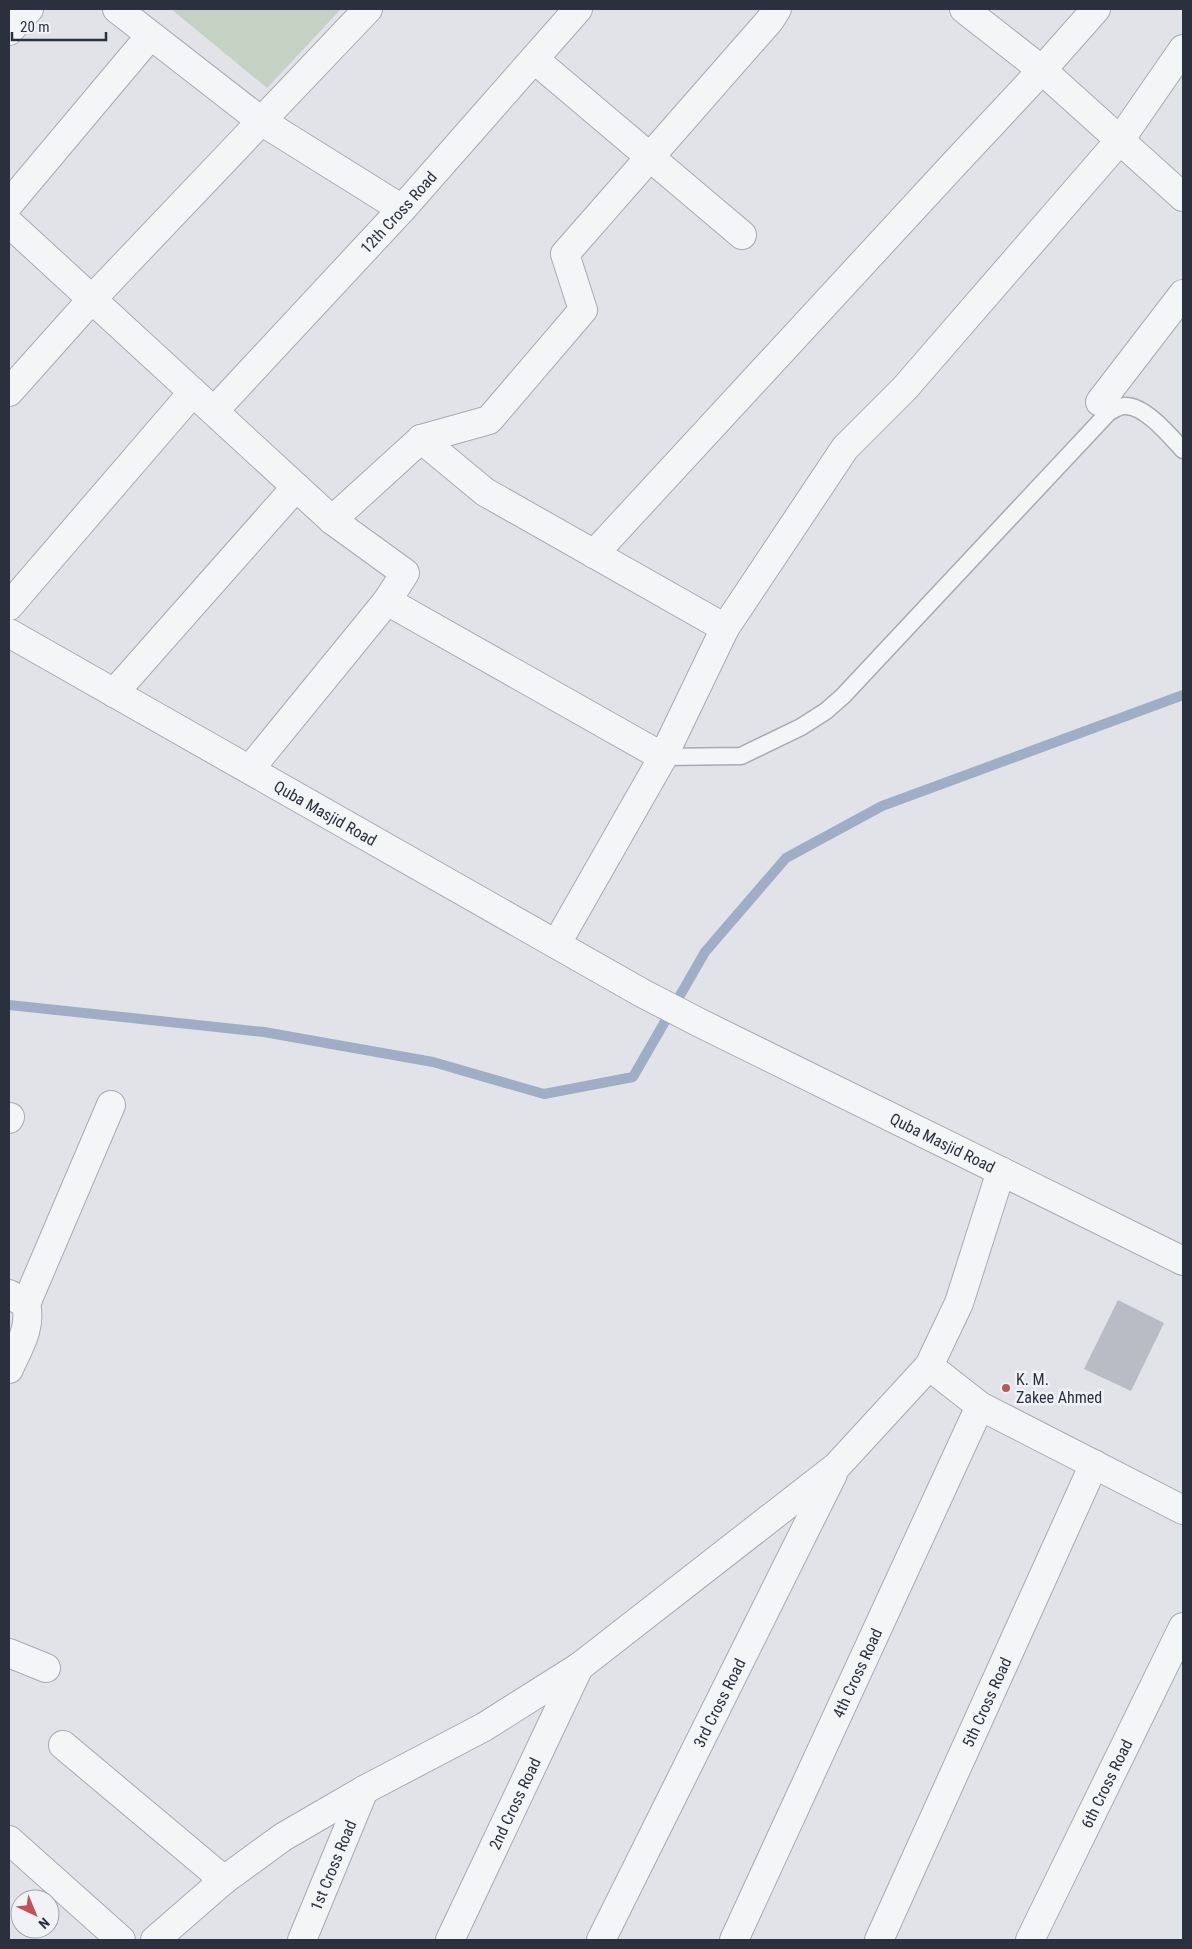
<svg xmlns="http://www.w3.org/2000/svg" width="1192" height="1949" font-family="'Roboto Condensed',sans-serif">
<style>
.green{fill:#c5d2c3}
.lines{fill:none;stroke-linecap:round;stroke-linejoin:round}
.stream{stroke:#a0adc6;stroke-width:10}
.building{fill:#b9bcc5}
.service-casing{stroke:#a7aab3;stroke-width:19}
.minor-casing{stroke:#a7aab3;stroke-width:30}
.tertiary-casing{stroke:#a7aab3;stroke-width:30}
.service{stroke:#f4f5f7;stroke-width:16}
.minor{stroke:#f4f5f7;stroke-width:28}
.tertiary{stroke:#f4f5f7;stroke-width:28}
.poi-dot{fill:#c25253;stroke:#f1f2f6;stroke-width:2}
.labels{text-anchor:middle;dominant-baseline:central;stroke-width:5;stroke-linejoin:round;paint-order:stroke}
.street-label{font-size:16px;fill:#2b303f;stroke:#f1f2f6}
.poi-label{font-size:16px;fill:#2b303f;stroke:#f1f2f6;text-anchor:start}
</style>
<rect width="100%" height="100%" fill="#e2e3e9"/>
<path class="green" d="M 171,9 L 341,9 L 267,88 Z"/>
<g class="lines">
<path class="stream" d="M 9,1005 L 264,1032 L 433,1062 L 544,1094 L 633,1077 L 705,952 L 786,858 L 882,806 L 1183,695"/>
</g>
<path class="building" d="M 1118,1300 L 1164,1323 L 1131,1391 L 1084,1369 Z"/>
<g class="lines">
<defs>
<path id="service" d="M 663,757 L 741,756 L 801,727 L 826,711 L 843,696 L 1109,412 C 1114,410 1119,406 1124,406 C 1144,404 1170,436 1183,450"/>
<g id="minor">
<path d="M 117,9 L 261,121 L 402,209"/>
<path d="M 964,9 L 1042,70 L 1183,197"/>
<path d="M 9,31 L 29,9"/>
<path d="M 534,59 L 742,235"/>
<path d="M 9,204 L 150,36"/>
<path d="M 9,223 L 332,520 L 405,573 L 387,601 L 250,769"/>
<path d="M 9,392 L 92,299 L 368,9"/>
<path d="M 1100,402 L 1183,294"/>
<path id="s1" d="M 214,411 L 402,209 L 578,9"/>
<path d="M 421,439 L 485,492 L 725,628"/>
<path d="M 332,520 L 421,439 L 489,420 L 583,310 L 565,254 L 770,20 L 777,9"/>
<path d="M 594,554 L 956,162 L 1042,70 L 1096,9"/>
<path d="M 387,601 L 663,757"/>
<path d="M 9,606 L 193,392"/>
<path d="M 114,693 L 296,487"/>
<path d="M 557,943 L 663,757 L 725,628 L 845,448 L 905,388 L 1120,140 L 1183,49"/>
<path d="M 9,1119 L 10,1117"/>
<path d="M 9,1294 L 26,1304 C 32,1328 18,1348 9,1369"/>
<path d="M 26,1304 L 111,1105"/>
<path d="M 929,1366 L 980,1406 L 1183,1510"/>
<path d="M 9,1653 L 46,1668"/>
<path d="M 63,1745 L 224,1880"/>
<path d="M 9,1840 L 121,1940"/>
<path d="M 155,1940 L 224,1880 L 283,1837 L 364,1790 L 484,1727 L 579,1667 L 837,1466 L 929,1366 L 959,1303 L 1001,1171"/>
<path id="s2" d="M 302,1940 L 364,1790"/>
<path id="s3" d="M 450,1940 L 579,1667"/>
<path id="s4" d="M 601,1940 L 833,1474"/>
<path id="s5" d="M 734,1940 L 980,1406"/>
<path id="s6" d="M 879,1940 L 1094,1464"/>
<path id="s7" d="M 1030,1940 L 1183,1627"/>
</g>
<g id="tertiary">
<path id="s8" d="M 9,633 L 642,993 L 700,1023 L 1183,1261"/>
</g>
</defs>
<use href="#service" class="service-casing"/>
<use href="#minor" class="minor-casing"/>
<use href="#tertiary" class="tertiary-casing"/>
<use href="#service" class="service"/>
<use href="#minor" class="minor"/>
<use href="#tertiary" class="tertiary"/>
</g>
<circle class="poi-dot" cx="1006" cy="1388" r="5"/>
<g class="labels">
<g class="street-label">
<text stroke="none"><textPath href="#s1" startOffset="271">12th Cross Road</textPath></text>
<text stroke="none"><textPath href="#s8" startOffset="364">Quba Masjid Road</textPath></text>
<text stroke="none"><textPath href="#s8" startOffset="1064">Quba Masjid Road</textPath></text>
<text stroke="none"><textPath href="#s5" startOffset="294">4th Cross Road</textPath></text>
<text stroke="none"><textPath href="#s6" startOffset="261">5th Cross Road</textPath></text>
<text stroke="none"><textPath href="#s4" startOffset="265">3rd Cross Road</textPath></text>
<text stroke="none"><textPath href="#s7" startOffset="174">6th Cross Road</textPath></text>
<text stroke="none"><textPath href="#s3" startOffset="151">2nd Cross Road</textPath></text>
<text stroke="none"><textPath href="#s2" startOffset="81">1st Cross Road</textPath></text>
</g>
<g class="poi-label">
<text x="1016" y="1379">K. M.<tspan x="1016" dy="18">Zakee Ahmed</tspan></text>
</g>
</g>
<rect width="1192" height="1949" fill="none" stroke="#2b303f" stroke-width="20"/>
<g transform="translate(35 1914) rotate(136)"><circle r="24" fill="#f1f2f6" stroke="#a2a4ad"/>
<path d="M0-4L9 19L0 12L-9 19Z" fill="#c25253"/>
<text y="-8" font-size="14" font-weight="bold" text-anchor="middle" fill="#2b303f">N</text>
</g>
<path d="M12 32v8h94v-8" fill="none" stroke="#2b303f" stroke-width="2.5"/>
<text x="20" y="32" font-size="15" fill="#2b303f" stroke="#f1f2f6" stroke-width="4" paint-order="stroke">20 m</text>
</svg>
